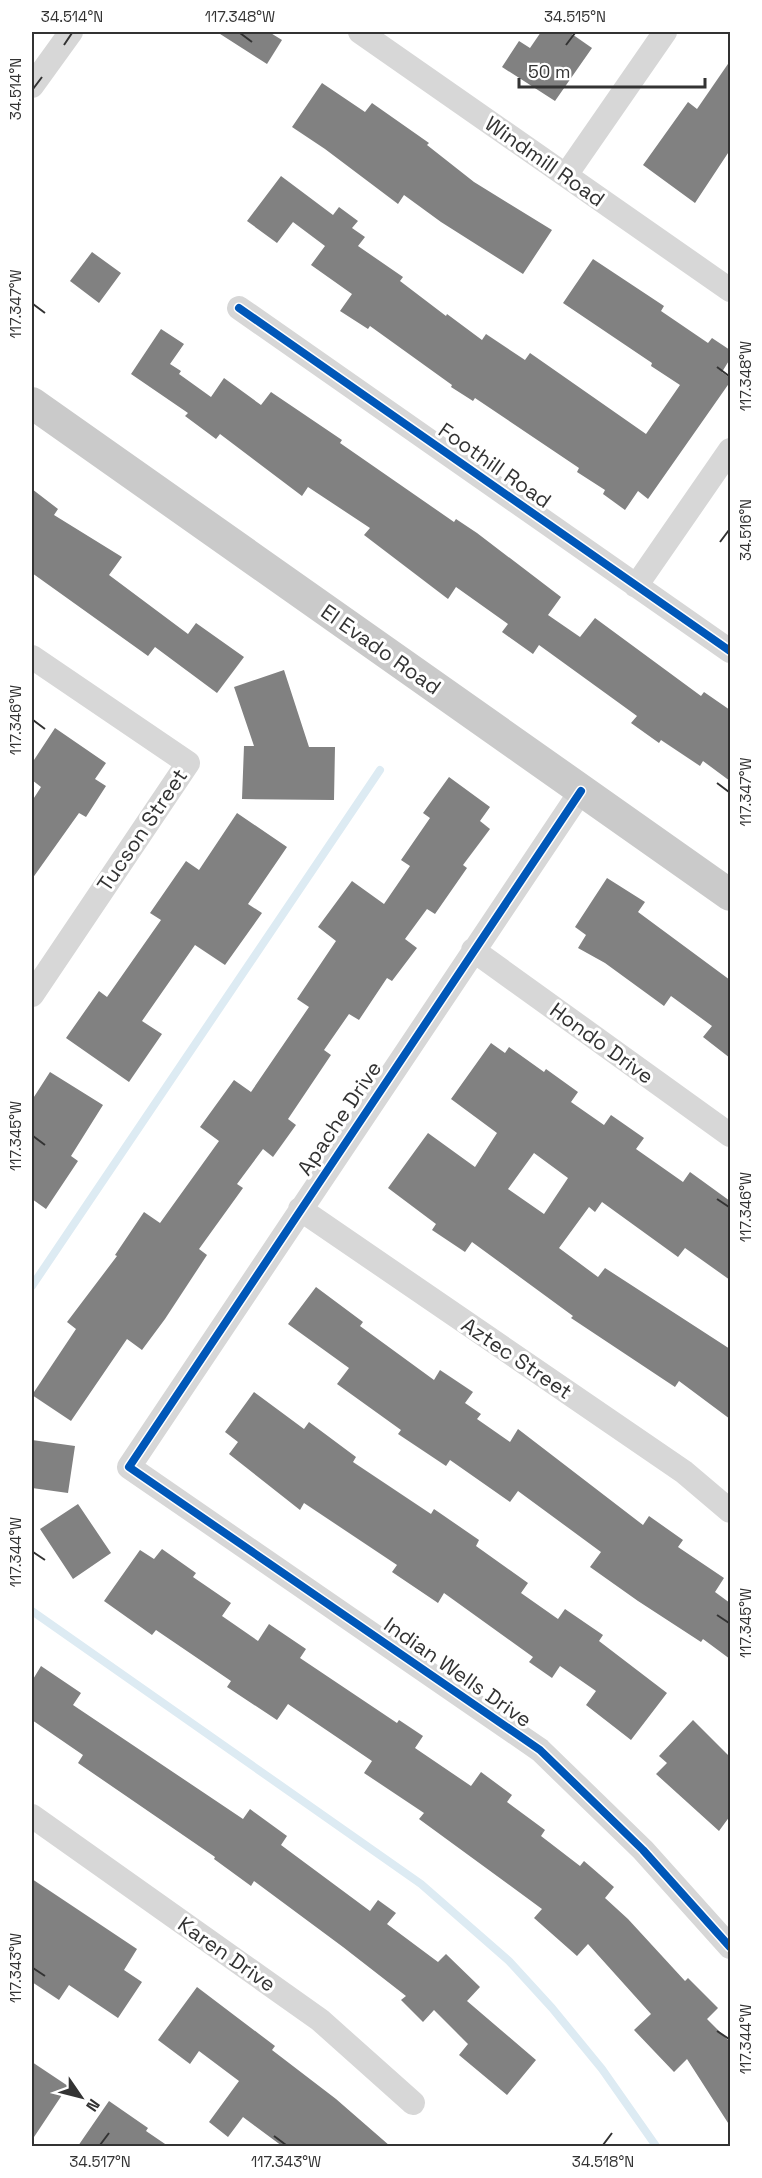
<svg xmlns="http://www.w3.org/2000/svg" width="762" height="2178" font-family="'Space Grotesk',sans-serif">
<style>
.lines{fill:none;stroke-linecap:round;stroke-linejoin:round}
.stream{stroke:#ddebf3;stroke-width:8}
.building{fill:#818181;fill-rule:evenodd}
.minor{stroke:#d7d7d7;stroke-width:24}
.major{stroke:#cacaca;stroke-width:32}
.cycleway-casing{stroke:#fff;stroke-width:11}
.cycleway{stroke:#0057b8;stroke-width:8}
.ticks{fill:none;stroke:#333;stroke-width:2}
.labels{text-anchor:middle;dominant-baseline:central;stroke-width:6;stroke-linejoin:round;paint-order:stroke}
.street-label{font-size:21px;fill:#333;stroke:#fff}
.neatline{fill:none;stroke:#333;stroke-width:2}
.ticks-label{font-size:15px;text-anchor:middle;fill:#333}
</style>
<rect width="100%" height="100%" fill="#fff"/>
<g class="lines">
<path class="stream" d="M 32,1286 L 380,770
M 32,1611 L 421,1884 L 509,1961 L 552,2008 L 602,2069 L 656,2146"/>
</g>
<path class="building" d="M 217,32 L 269,32 L 282,40 L 267,64 Z
M 541,32 L 569,32 L 592,48 L 555,101 L 502,67 L 519,41 L 530,48 Z
M 730,61 L 730,150 L 695,203 L 643,165 L 688,102 L 697,109 Z
M 322,83 L 365,112 L 372,103 L 429,143 L 427,145 L 474,182 L 552,230 L 523,274 L 441,222 L 404,195 L 398,204 L 325,149 L 292,127 Z
M 281,176 L 333,215 L 339,207 L 358,221 L 352,228 L 365,237 L 358,246 L 403,277 L 400,281 L 446,316 L 447,314 L 482,340 L 486,334 L 525,360 L 530,353 L 646,434 L 680,385 L 651,366 L 652,363 L 563,303 L 593,259 L 664,306 L 661,311 L 708,343 L 712,338 L 730,350 L 730,359 L 722,372 L 730,378 L 730,382 L 648,499 L 638,491 L 625,510 L 603,494 L 605,490 L 577,472 L 579,468 L 475,398 L 473,401 L 451,387 L 452,385 L 370,326 L 368,329 L 340,311 L 352,294 L 311,265 L 325,246 L 293,222 L 277,243 L 247,221 Z
M 92,252 L 121,273 L 99,303 L 70,281 Z
M 161,329 L 184,344 L 170,364 L 181,371 L 179,374 L 211,397 L 224,378 L 261,405 L 271,392 L 342,440 L 340,443 L 454,522 L 456,519 L 477,533 L 561,597 L 548,615 L 580,637 L 595,618 L 701,696 L 704,692 L 730,710 L 730,781 L 703,761 L 700,766 L 661,740 L 659,743 L 631,723 L 637,716 L 539,645 L 533,654 L 502,632 L 508,624 L 456,587 L 448,599 L 364,535 L 370,528 L 308,487 L 302,496 L 220,434 L 216,439 L 185,416 L 188,413 L 131,374 Z
M 32,489 L 58,509 L 54,515 L 122,557 L 109,575 L 188,634 L 196,623 L 244,657 L 217,693 L 155,647 L 148,656 L 32,573 Z
M 284,670 L 309,747 L 335,747 L 334,800 L 242,799 L 244,746 L 254,746 L 234,687 Z
M 55,728 L 106,763 L 95,779 L 106,786 L 86,817 L 79,813 L 32,879 L 32,801 L 41,787 L 32,780 L 32,763 Z
M 449,777 L 490,807 L 480,821 L 490,829 L 463,865 L 467,868 L 435,914 L 427,909 L 405,939 L 417,948 L 392,981 L 387,978 L 359,1020 L 349,1014 L 324,1050 L 331,1055 L 288,1119 L 296,1125 L 273,1157 L 263,1149 L 237,1184 L 243,1188 L 199,1249 L 207,1255 L 165,1319 L 142,1350 L 127,1339 L 71,1421 L 32,1395 L 76,1329 L 67,1322 L 117,1256 L 115,1255 L 144,1212 L 160,1223 L 219,1141 L 200,1127 L 234,1080 L 251,1092 L 309,1007 L 297,999 L 336,941 L 318,927 L 352,881 L 384,904 L 410,866 L 401,860 L 430,818 L 423,813 Z
M 237,813 L 287,847 L 248,904 L 262,913 L 225,965 L 195,945 L 142,1021 L 162,1034 L 129,1082 L 66,1038 L 99,991 L 107,997 L 161,920 L 150,913 L 186,861 L 199,870 Z
M 607,878 L 645,902 L 638,912 L 730,980 L 730,1058 L 703,1037 L 712,1026 L 671,996 L 664,1006 L 605,963 L 578,948 L 586,935 L 575,927 Z
M 491,1043 L 505,1053 L 509,1047 L 544,1072 L 546,1069 L 578,1092 L 571,1102 L 604,1125 L 611,1115 L 644,1138 L 636,1149 L 683,1182 L 690,1172 L 730,1201 L 730,1280 L 685,1248 L 678,1257 L 602,1202 L 595,1212 L 589,1207 L 559,1248 L 598,1277 L 605,1268 L 730,1349 L 730,1419 L 679,1381 L 675,1387 L 571,1318 L 573,1316 L 472,1242 L 465,1252 L 432,1230 L 436,1224 L 388,1188 L 428,1133 L 475,1167 L 497,1133 L 451,1099 ZM 534,1153 L 568,1178 L 544,1214 L 508,1189 Z
M 50,1072 L 103,1105 L 71,1156 L 78,1161 L 46,1209 L 32,1199 L 32,1100 Z
M 316,1287 L 363,1322 L 360,1326 L 434,1380 L 440,1370 L 473,1392 L 465,1403 L 481,1414 L 477,1419 L 510,1442 L 518,1429 L 643,1525 L 649,1516 L 683,1540 L 678,1547 L 724,1578 L 715,1592 L 730,1603 L 730,1659 L 703,1639 L 701,1642 L 638,1601 L 590,1567 L 601,1552 L 518,1491 L 510,1502 L 450,1460 L 446,1466 L 398,1434 L 401,1430 L 337,1384 L 349,1368 L 288,1324 Z
M 254,1392 L 304,1429 L 309,1422 L 356,1457 L 353,1462 L 431,1514 L 434,1509 L 479,1540 L 476,1546 L 528,1583 L 521,1593 L 558,1619 L 565,1609 L 603,1635 L 599,1641 L 667,1693 L 631,1740 L 586,1705 L 596,1691 L 560,1666 L 552,1678 L 529,1662 L 533,1657 L 444,1593 L 438,1603 L 392,1572 L 397,1565 L 304,1503 L 300,1510 L 229,1454 L 238,1442 L 225,1432 Z
M 32,1440 L 75,1446 L 68,1493 L 32,1488 Z
M 78,1504 L 111,1553 L 73,1579 L 40,1529 Z
M 162,1549 L 196,1573 L 193,1577 L 231,1603 L 222,1616 L 258,1641 L 269,1624 L 306,1649 L 300,1658 L 397,1723 L 399,1720 L 423,1736 L 415,1748 L 471,1786 L 481,1772 L 512,1795 L 507,1802 L 545,1830 L 541,1836 L 580,1866 L 584,1861 L 614,1887 L 605,1898 L 628,1919 L 685,1981 L 688,1978 L 718,2008 L 707,2019 L 730,2042 L 730,2126 L 687,2059 L 674,2072 L 634,2030 L 651,2014 L 588,1944 L 577,1956 L 534,1918 L 542,1909 L 419,1819 L 424,1813 L 364,1773 L 372,1761 L 288,1704 L 277,1720 L 227,1687 L 231,1681 L 156,1630 L 152,1635 L 104,1601 L 140,1550 L 154,1559 Z
M 41,1666 L 81,1693 L 73,1705 L 243,1819 L 250,1809 L 287,1836 L 281,1845 L 370,1911 L 378,1900 L 396,1913 L 387,1924 L 438,1962 L 446,1954 L 480,1987 L 467,2001 L 536,2060 L 507,2095 L 459,2055 L 468,2044 L 434,2010 L 423,2022 L 401,2000 L 406,1996 L 343,1947 L 254,1881 L 251,1886 L 214,1859 L 215,1857 L 78,1763 L 83,1755 L 32,1720 L 32,1681 Z
M 693,1720 L 730,1757 L 730,1816 L 719,1831 L 656,1774 L 667,1763 L 659,1756 Z
M 32,1879 L 137,1949 L 124,1970 L 142,1982 L 118,2018 L 69,1985 L 59,2000 L 32,1982 Z
M 197,1987 L 275,2046 L 272,2050 L 336,2099 L 390,2146 L 282,2146 L 243,2117 L 228,2137 L 209,2122 L 239,2081 L 199,2051 L 190,2064 L 158,2040 Z
M 32,2062 L 68,2086 L 32,2140 Z
M 109,2101 L 148,2128 L 146,2131 L 168,2146 L 78,2146 Z"/>
<g class="lines">
<path class="minor" d="M 360,32 L 730,290
M 32,86 L 71,32
M 566,175 L 665,32
M 239,308 L 730,651
M 636,586 L 730,450
M 32,657 L 188,763 L 32,995
M 581,791 L 129,1467 L 540,1750 L 643,1850 L 730,1947
M 473,950 L 730,1135
M 300,1209 L 684,1472 L 730,1511
M 32,1816 L 320,2020 L 413,2103"/>
<path class="major" d="M 32,403 L 730,895"/>
<defs>
<path id="cycleway" d="M 239,308 L 730,651
M 581,791 L 129,1467 L 540,1750 L 643,1850 L 730,1947"/>
</defs>
<use href="#cycleway" class="cycleway-casing"/>
<use href="#cycleway" class="cycleway"/>
</g>
<path class="ticks" d="M 240,33 L 252,42M 64,45 L 72,33M 566,45 L 575,33M 33,89 L 42,77M 33,304 L 45,313M 717,367 L 729,376M 720,542 L 729,530M 33,720 L 45,729M 717,783 L 729,792M 33,1136 L 45,1145M 717,1199 L 729,1207M 33,1552 L 45,1560M 717,1615 L 729,1623M 33,1968 L 45,1976M 717,2031 L 729,2039M 274,2136 L 286,2145M 100,2145 L 109,2133M 603,2145 L 612,2133"/>
<g class="labels">
<g class="street-label">
<text transform="translate(545 161) rotate(35)">Windmill Road</text>
<text transform="translate(495 465) rotate(35)">Foothill Road</text>
<text transform="translate(381 649) rotate(35)">El Evado Road</text>
<text transform="translate(142 830) rotate(-56)">Tucson Street</text>
<text transform="translate(602 1043) rotate(36)">Hondo Drive</text>
<text transform="translate(339 1118) rotate(-56)">Apache Drive</text>
<text transform="translate(517 1358) rotate(34)">Aztec Street</text>
<text transform="translate(458 1672) rotate(35)">Indian Wells Drive</text>
<text transform="translate(227 1954) rotate(35)">Karen Drive</text>
</g>
</g>
<rect width="762" height="2178" fill="none" stroke="#ffffff" stroke-width="66"/>
<g transform="translate(81 2097) rotate(125)" stroke="#ffffff" stroke-width="4.5" paint-order="stroke">
<path d="M0-4.5L10 22L0 15L-10 22Z" fill="#333333"/>
<text y="-9" font-size="16" font-weight="bold" text-anchor="middle" fill="#333333">N</text>
</g>
<path d="M519 78v9h186v-9" fill="none" stroke="#333333" stroke-width="3"/>
<text x="528" y="78" font-size="18" fill="#333333" stroke="#ffffff" stroke-width="4.5" paint-order="stroke">50 m</text>
<rect x="33" y="33" width="696" height="2112" class="neatline"/>
<g class="ticks-label">
<text x="72" y="22">34.514°N</text>
<text x="240" y="22">117.348°W</text>
<text x="575" y="22">34.515°N</text>
<text transform="translate(16 89) rotate(-90)" y="5">34.514°N</text>
<text transform="translate(16 304) rotate(-90)" y="5">117.347°W</text>
<text transform="translate(746 376) rotate(-90)" y="5">117.348°W</text>
<text transform="translate(746 530) rotate(-90)" y="5">34.516°N</text>
<text transform="translate(16 720) rotate(-90)" y="5">117.346°W</text>
<text transform="translate(746 792) rotate(-90)" y="5">117.347°W</text>
<text transform="translate(16 1136) rotate(-90)" y="5">117.345°W</text>
<text transform="translate(746 1207) rotate(-90)" y="5">117.346°W</text>
<text transform="translate(16 1552) rotate(-90)" y="5">117.344°W</text>
<text transform="translate(746 1623) rotate(-90)" y="5">117.345°W</text>
<text transform="translate(16 1968) rotate(-90)" y="5">117.343°W</text>
<text transform="translate(746 2039) rotate(-90)" y="5">117.344°W</text>
<text x="100" y="2167">34.517°N</text>
<text x="286" y="2167">117.343°W</text>
<text x="603" y="2167">34.518°N</text>
</g>
</svg>
